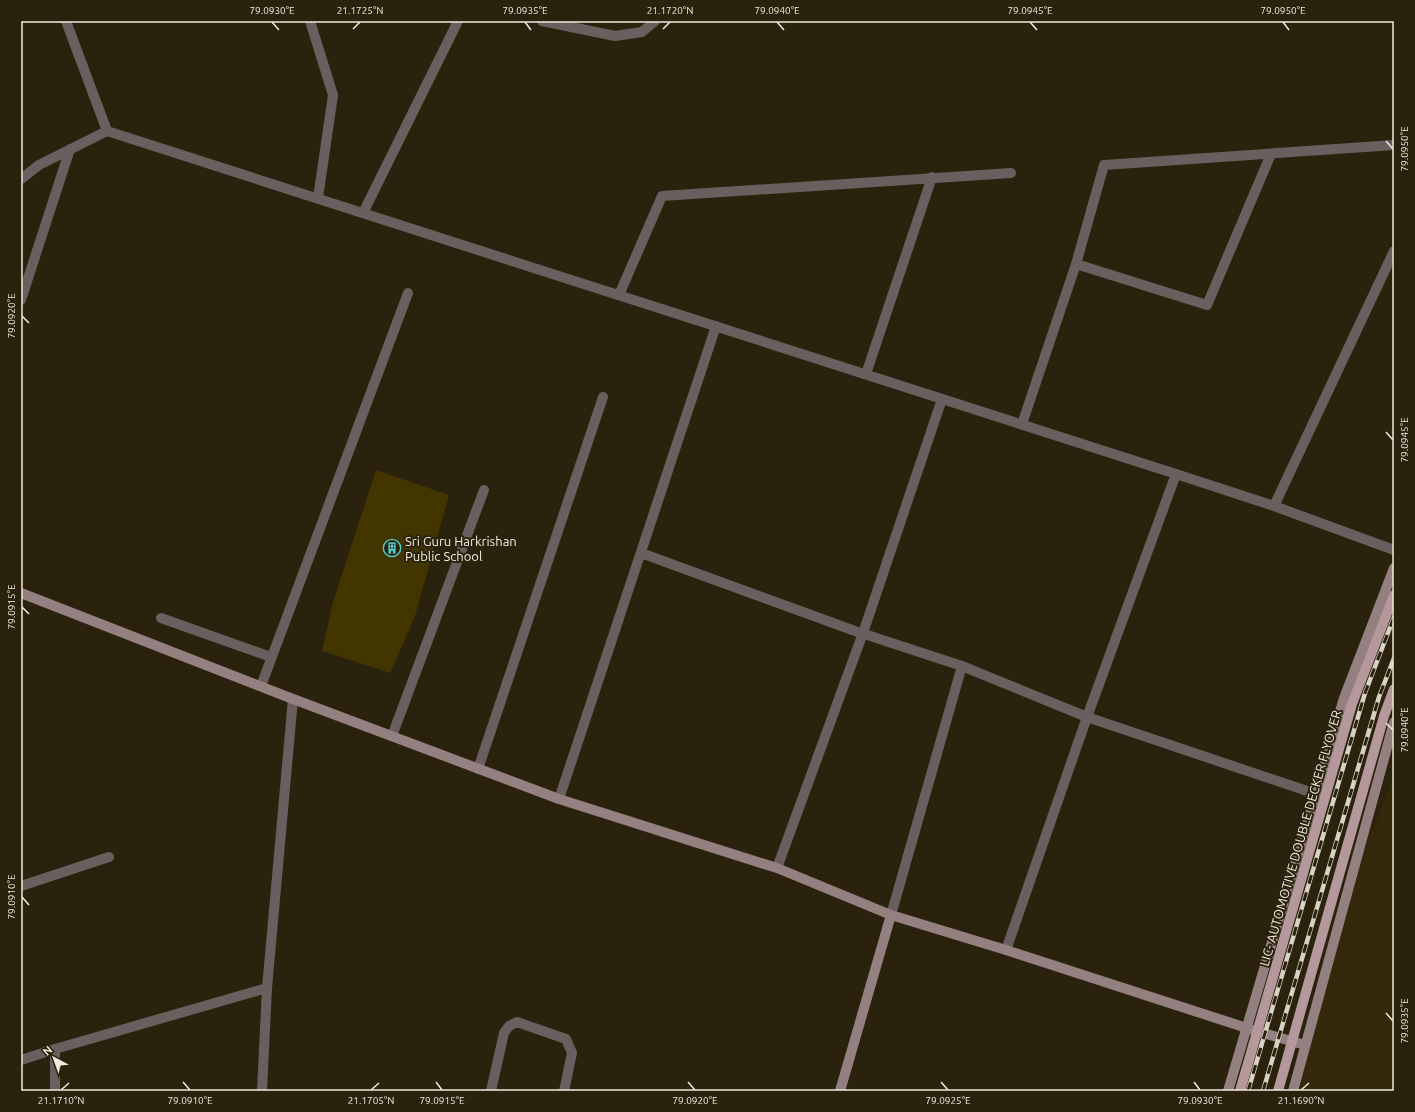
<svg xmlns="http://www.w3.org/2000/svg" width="1415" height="1112" font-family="Ubuntu,sans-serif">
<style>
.built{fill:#33290a}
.building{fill:#433500}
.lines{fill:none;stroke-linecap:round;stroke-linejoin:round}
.lane{stroke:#6b5e5f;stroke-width:10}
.street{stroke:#6b5e5f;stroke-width:10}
.secondary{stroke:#947f81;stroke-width:10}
.rail-casing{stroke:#d7d2c3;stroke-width:4.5}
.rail{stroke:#2a220c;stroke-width:3;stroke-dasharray:9;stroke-linecap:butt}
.primary-bridge{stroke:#b4989b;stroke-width:10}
.ticks{fill:none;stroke:#f0ebdd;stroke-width:1.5}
.labels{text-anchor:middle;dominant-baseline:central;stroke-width:4;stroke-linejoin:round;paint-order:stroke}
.poi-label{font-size:13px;fill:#f0ebdd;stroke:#2a220c;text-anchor:start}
.street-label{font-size:13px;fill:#f0ebdd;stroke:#2a220c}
.neatline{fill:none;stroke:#f0ebdd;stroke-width:1.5}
.ticks-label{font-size:10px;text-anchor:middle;fill:#f0ebdd}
</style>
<rect width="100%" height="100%" fill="#2a220c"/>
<path class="built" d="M 1394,778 L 1394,1091 L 1297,1091 L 1353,878 Z"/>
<path class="building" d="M 376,470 L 449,495 L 415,616 L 390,673 L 322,651 L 333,602 Z"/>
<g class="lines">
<path class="lane" d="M 161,618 L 271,657
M 261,686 L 408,293
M 392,736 L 484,490"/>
<path class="street" d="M 310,21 L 333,95 L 318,198
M 542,21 L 615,36 L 642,32 L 655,21
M 107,131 L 1176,474 L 1274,506 L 1394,550
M 21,179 L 39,165 L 107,131 L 66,21
M 363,213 L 458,21
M 1076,264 L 1207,305 L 1271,154
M 619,295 L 662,196 L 1011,173
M 21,300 L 70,149
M 866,374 L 932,177
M 1022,424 L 1076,264 L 1104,165 L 1394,145
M 1274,506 L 1394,251
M 641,553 L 855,631 L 962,666 L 1087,717 L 1316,794
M 478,769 L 603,397
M 559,799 L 716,326
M 777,868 L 863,633 L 942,399
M 21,886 L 109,857
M 891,915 L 962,666
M 1006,950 L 1087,717 L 1176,474
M 55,1049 L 267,988
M 21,1060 L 55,1049 L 55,1091
M 262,1091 L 267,988 L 293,699
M 491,1091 L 504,1033 L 509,1026 L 517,1022 L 566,1039 L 572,1053 L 564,1091"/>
<path class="secondary" d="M 21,593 L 293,699 L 559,799 L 777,868 L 891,915 L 1006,950 L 1256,1031 L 1305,1045
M 840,1091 L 891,915
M 1228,1091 L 1344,698 L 1394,568
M 1293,1091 L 1394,722"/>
<defs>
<path id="rail" d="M 1248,1091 L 1365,693 L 1394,617
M 1263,1091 L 1379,697 L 1394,658"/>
</defs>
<use href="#rail" class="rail-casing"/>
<use href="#rail" class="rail"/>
<path class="primary-bridge" d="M 1240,1091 L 1352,704 L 1394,595
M 1278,1091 L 1384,716 L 1394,689"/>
</g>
<path class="ticks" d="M 272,22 L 279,30M 525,22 L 531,30M 777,22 L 784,30M 1030,22 L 1037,30M 1283,22 L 1289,30M 353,29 L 360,22M 663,29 L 670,22M 1386,141 L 1393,149M 22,316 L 29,323M 1386,432 L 1393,440M 22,607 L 29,614M 1386,723 L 1393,730M 22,897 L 29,905M 1386,1013 L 1393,1021M 183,1082 L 190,1090M 436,1082 L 442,1090M 688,1082 L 695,1090M 941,1082 L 948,1090M 1194,1082 L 1200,1090M 61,1090 L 69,1083M 371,1090 L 379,1083M 1301,1090 L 1309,1083"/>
<defs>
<symbol id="building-ring" viewBox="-11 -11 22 22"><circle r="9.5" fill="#2a220c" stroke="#51ccd1" stroke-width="1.5"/><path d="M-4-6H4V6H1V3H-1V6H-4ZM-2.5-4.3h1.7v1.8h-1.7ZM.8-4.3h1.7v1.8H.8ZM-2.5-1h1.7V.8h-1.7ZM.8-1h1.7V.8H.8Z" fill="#51ccd1"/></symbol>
</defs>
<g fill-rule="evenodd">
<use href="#building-ring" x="382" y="538" width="20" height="20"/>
</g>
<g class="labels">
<g class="poi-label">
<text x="405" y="541">Sri Guru Harkrishan<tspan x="405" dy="15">Public School</tspan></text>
</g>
<g class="street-label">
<text transform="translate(1300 838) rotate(-74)">LIC- AUTOMOTIVE DOUBLE DECKER FLYOVER</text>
</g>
</g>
<rect width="1415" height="1112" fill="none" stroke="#2a220c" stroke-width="44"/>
<g transform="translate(54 1058) rotate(319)" stroke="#2a220c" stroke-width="3" paint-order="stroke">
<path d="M0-3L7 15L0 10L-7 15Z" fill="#f0ebdd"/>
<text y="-6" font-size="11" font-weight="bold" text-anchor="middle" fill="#f0ebdd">N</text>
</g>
<rect x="22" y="22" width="1371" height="1068" class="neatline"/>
<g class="ticks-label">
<text x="272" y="14">79.0930°E</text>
<text x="360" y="14">21.1725°N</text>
<text x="525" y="14">79.0935°E</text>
<text x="670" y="14">21.1720°N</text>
<text x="777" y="14">79.0940°E</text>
<text x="1030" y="14">79.0945°E</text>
<text x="1283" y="14">79.0950°E</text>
<text transform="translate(1404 149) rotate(-90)" y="4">79.0950°E</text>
<text transform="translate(11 316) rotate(-90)" y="4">79.0920°E</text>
<text transform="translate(1404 440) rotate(-90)" y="4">79.0945°E</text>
<text transform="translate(11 607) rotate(-90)" y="4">79.0915°E</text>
<text transform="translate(1404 730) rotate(-90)" y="4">79.0940°E</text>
<text transform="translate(11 897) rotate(-90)" y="4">79.0910°E</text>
<text transform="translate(1404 1021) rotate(-90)" y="4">79.0935°E</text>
<text x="61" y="1104">21.1710°N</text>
<text x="190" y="1104">79.0910°E</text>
<text x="371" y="1104">21.1705°N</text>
<text x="442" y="1104">79.0915°E</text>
<text x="695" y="1104">79.0920°E</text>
<text x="948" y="1104">79.0925°E</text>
<text x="1200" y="1104">79.0930°E</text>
<text x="1301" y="1104">21.1690°N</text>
</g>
</svg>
